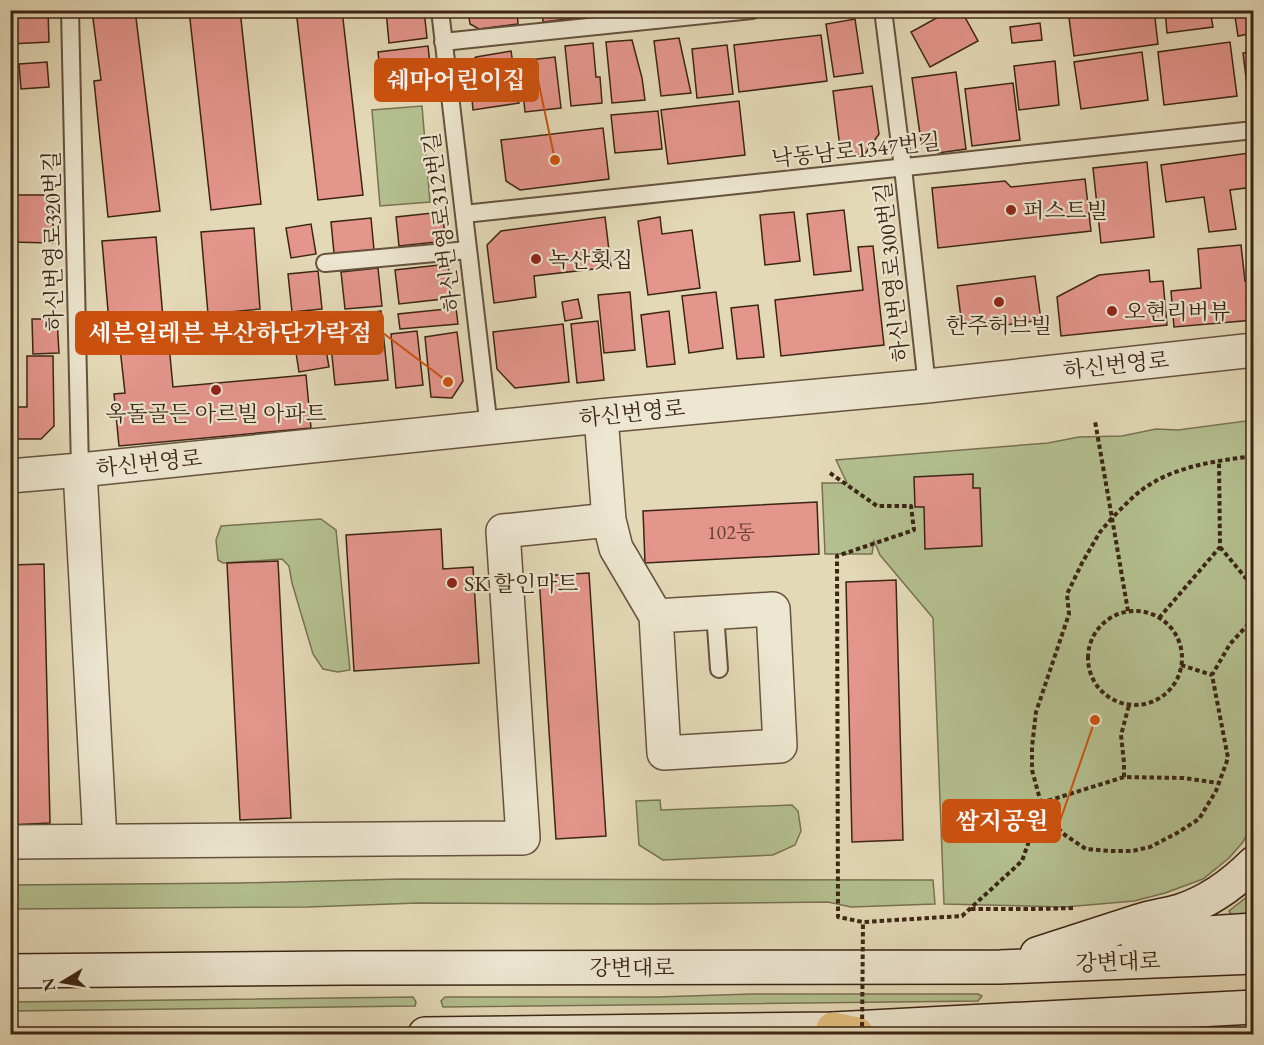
<svg xmlns="http://www.w3.org/2000/svg" width="1264" height="1045" font-family="'EB Garamond','Noto Serif KR',serif">
<style>
.green{fill:#b4bf8f;stroke:#787252;stroke-width:1.5}
.building{fill:#e4958c;stroke:#3c2515;stroke-width:1.5}
.lines{fill:none;stroke-linecap:round;stroke-linejoin:round}
.service-casing{stroke:#66523e;stroke-width:20}
.minor-casing{stroke:#66523e;stroke-width:36}
.tertiary-casing{stroke:#66523e;stroke-width:36}
.secondary-casing{stroke:#3c2515;stroke-width:36}
.primary-casing{stroke:#3c2515;stroke-width:36}
.path{stroke:#3c2515;stroke-width:4;stroke-dasharray:4.5 3;stroke-linecap:butt}
.service{stroke:#ede6d0;stroke-width:16}
.minor{stroke:#ede6d0;stroke-width:33}
.tertiary{stroke:#ede6d0;stroke-width:33}
.secondary{stroke:#ede6d0;stroke-width:33}
.primary{stroke:#e2bc7c;stroke-width:33}
.path-bridge{stroke:#3c2515;stroke-width:4;stroke-dasharray:4.5 3;stroke-linecap:butt}
.poi-dot{fill:#8f2418;stroke:#ede6d0;stroke-width:2}
.labels{text-anchor:middle;dominant-baseline:central;stroke-width:4.5;stroke-linejoin:round;paint-order:stroke}
.number-label{font-size:20px;fill:#664133}
.street-label{font-size:22px;fill:#3c2515;stroke:#ede6d0}
.poi-label{font-size:22px;fill:#3c2515;stroke:#ede6d0;text-anchor:start}
.leader{fill:none;stroke:#ce510d;stroke-width:2}
.callout-dot{fill:#ce510d;stroke:#ede6d0;stroke-width:2}
.callout{fill:#ce510d;stroke:#ce510d;stroke-width:2}
.callout-label{font-size:24px;text-anchor:middle;font-weight:bold;fill:#fff}
</style>
<rect width="100%" height="100%" fill="#e4d9b7"/>
<filter id="stains"><feTurbulence type="fractalNoise" baseFrequency=".00333" numOctaves="4"/><feColorMatrix values="0 0 0 0 .2 0 0 0 0 .09 0 0 0 0 .02 0 0 0 .5 -.17"/></filter>
<radialGradient id="worn" r=".72"><stop offset=".6" stop-color="#630" stop-opacity="0"/><stop offset="1" stop-color="#630" stop-opacity=".3"/></radialGradient>
<path class="green" d="M 422,106 L 430,202 L 380,206 L 372,110 Z
M 1253,420 L 1253,822 L 1243,842 L 1229,858 L 1203,879 L 1165,893 L 1134,901 L 1065,907 L 944,904 L 933,618 L 880,555 L 874,541 L 872,554 L 825,554 L 822,483 L 847,483 L 836,460 L 1048,443 L 1079,437 L 1122,436 L 1156,429 L 1178,430 Z
M 321,519 L 336,530 L 350,670 L 338,672 L 323,669 L 313,654 L 292,583 L 289,566 L 282,559 L 223,563 L 218,560 L 216,540 L 221,526 Z
M 660,800 L 661,810 L 792,805 L 798,811 L 801,831 L 795,845 L 773,855 L 663,860 L 639,845 L 636,801 Z
M 400,879 L 933,880 L 935,904 L 851,907 L 828,902 L 651,904 L 418,903 L 308,907 L 11,909 L 11,885 L 240,883 Z
M 1253,892 L 1253,914 L 1232,916 L 1229,911 Z
M 752,994 L 978,994 L 982,996 L 978,1001 L 443,1007 L 441,1001 L 445,997 L 657,997 Z
M 413,997 L 416,1002 L 415,1006 L 10,1011 L 11,1002 Z"/>
<path class="building" d="M 10,10 L 48,10 L 49,42 L 10,44 Z
M 135,10 L 160,211 L 108,217 L 94,81 L 101,80 L 92,11 Z
M 189,10 L 240,10 L 261,204 L 211,210 Z
M 296,10 L 342,10 L 363,195 L 318,200 Z
M 386,10 L 424,10 L 427,38 L 389,43 Z
M 468,10 L 517,10 L 518,24 L 479,29 L 470,24 Z
M 542,10 L 590,10 L 591,16 L 543,22 Z
M 951,10 L 961,10 L 978,41 L 930,67 L 911,32 Z
M 1068,10 L 1154,10 L 1158,44 L 1074,56 Z
M 1165,10 L 1210,10 L 1213,27 L 1167,33 Z
M 1234,10 L 1254,10 L 1254,33 L 1238,36 Z
M 855,19 L 863,73 L 834,77 L 826,24 Z
M 1040,23 L 1042,40 L 1012,43 L 1010,27 Z
M 821,35 L 827,81 L 739,92 L 734,45 Z
M 679,38 L 691,93 L 661,96 L 654,41 Z
M 632,40 L 642,78 L 645,100 L 612,103 L 606,42 Z
M 1230,42 L 1237,96 L 1164,105 L 1158,52 Z
M 593,43 L 596,77 L 600,77 L 602,103 L 571,106 L 565,46 Z
M 727,45 L 733,94 L 697,98 L 692,49 Z
M 428,46 L 433,92 L 383,97 L 378,52 Z
M 511,51 L 519,103 L 473,110 L 469,66 L 470,62 L 476,57 Z
M 1254,51 L 1254,100 L 1249,101 L 1243,53 Z
M 1142,52 L 1148,100 L 1081,109 L 1074,62 Z
M 555,57 L 561,108 L 525,112 L 520,61 Z
M 1055,61 L 1059,105 L 1019,110 L 1014,66 Z
M 47,62 L 49,87 L 21,89 L 19,64 Z
M 956,72 L 966,149 L 938,153 L 921,141 L 912,78 Z
M 1013,83 L 1020,140 L 972,146 L 965,89 Z
M 872,86 L 879,134 L 865,154 L 841,156 L 833,91 Z
M 739,101 L 745,155 L 668,164 L 661,110 Z
M 658,111 L 662,149 L 615,153 L 611,115 Z
M 603,128 L 609,179 L 520,190 L 506,181 L 501,140 Z
M 1249,153 L 1254,187 L 1230,190 L 1236,229 L 1209,232 L 1204,197 L 1166,202 L 1161,165 Z
M 1147,162 L 1154,237 L 1101,243 L 1093,168 Z
M 1085,179 L 1091,231 L 938,248 L 932,188 L 1005,181 L 1011,187 Z
M 10,195 L 53,195 L 53,243 L 10,242 Z
M 844,210 L 851,271 L 814,275 L 807,214 Z
M 442,212 L 446,241 L 399,246 L 396,217 Z
M 794,212 L 800,261 L 765,265 L 760,215 Z
M 605,217 L 611,267 L 534,276 L 536,297 L 494,303 L 487,245 L 501,231 Z
M 660,217 L 662,234 L 692,230 L 700,288 L 648,295 L 638,221 Z
M 371,218 L 374,250 L 334,253 L 331,222 Z
M 311,224 L 316,254 L 291,258 L 286,228 Z
M 254,228 L 260,309 L 208,314 L 201,232 Z
M 156,237 L 163,318 L 109,322 L 102,241 Z
M 1241,245 L 1245,281 L 1254,280 L 1254,320 L 1174,327 L 1171,291 L 1201,288 L 1198,249 Z
M 873,246 L 884,345 L 781,356 L 775,300 L 863,290 L 858,247 Z
M 448,264 L 452,298 L 399,304 L 395,270 Z
M 378,268 L 382,306 L 345,309 L 341,272 Z
M 1149,270 L 1150,282 L 1163,281 L 1167,325 L 1061,336 L 1057,297 L 1099,275 Z
M 318,271 L 322,309 L 292,312 L 288,274 Z
M 1035,276 L 1041,320 L 976,329 L 961,318 L 957,286 Z
M 630,292 L 635,350 L 604,353 L 598,295 Z
M 716,292 L 723,348 L 689,353 L 682,296 Z
M 578,299 L 582,318 L 565,321 L 562,302 Z
M 758,305 L 764,357 L 737,359 L 731,308 Z
M 456,308 L 458,324 L 400,329 L 398,314 Z
M 381,311 L 388,380 L 335,385 L 328,317 Z
M 669,311 L 675,364 L 647,367 L 641,315 Z
M 320,315 L 329,367 L 299,372 L 291,320 Z
M 32,319 L 57,319 L 59,353 L 33,354 Z
M 598,321 L 604,380 L 577,383 L 571,324 Z
M 563,324 L 569,382 L 515,388 L 497,369 L 493,332 Z
M 417,331 L 423,385 L 396,388 L 391,334 Z
M 457,332 L 463,381 L 452,398 L 431,397 L 425,337 Z
M 168,335 L 173,387 L 306,375 L 311,428 L 119,446 L 114,394 L 125,393 L 119,339 Z
M 27,356 L 53,356 L 54,426 L 41,439 L 10,439 L 10,407 L 27,407 Z
M 973,474 L 973,488 L 980,488 L 982,546 L 925,549 L 924,507 L 915,507 L 914,477 Z
M 817,502 L 819,554 L 645,563 L 643,511 Z
M 441,529 L 443,569 L 473,567 L 479,663 L 354,671 L 346,535 Z
M 278,561 L 291,818 L 240,820 L 227,563 Z
M 44,564 L 50,823 L 10,825 L 10,565 Z
M 589,573 L 606,836 L 556,839 L 539,576 Z
M 896,580 L 903,840 L 852,842 L 846,582 Z"/>
<g class="lines">
<defs>
<path id="service" d="M 70,10 L 80,470
M 440,10 L 489,428
M 883,10 L 903,168 L 927,386
M 443,42 L 752,10
M 464,214 L 1254,130
M 325,263 L 468,250
M 715,613 L 719,669"/>
<path id="minor" d="M 601,416 L 609,520 L 616,548 L 656,616
M 80,470 L 100,841
M 773,609 L 780,746 L 664,753 L 656,616 Z
M 10,842 L 523,838 L 503,531 L 609,520"/>
<path id="tertiary" d="M 10,476 L 80,470 L 610,415 L 927,386 L 1254,350"/>
<path id="secondary" d="M 1137,939 L 1175,935 L 1254,930
M 1037,954 C 1071,943 1105,932 1139,921 C 1153,916 1167,915 1180,911 C 1208,902 1233,884 1254,863
M 10,971 L 346,968 L 1000,967 L 1254,957
M 425,1034 L 833,1029 L 1254,1007"/>
<path id="primary" d="M 833,1029 L 857,1034"/>
</defs>
<use href="#service" class="service-casing"/>
<use href="#minor" class="minor-casing"/>
<use href="#tertiary" class="tertiary-casing"/>
<use href="#secondary" class="secondary-casing"/>
<use href="#primary" class="primary-casing"/>
<path class="path" d="M 830,473 L 877,506 L 911,506 L 914,530 L 837,556 L 838,917 L 863,922 L 962,916 L 1022,861 L 1035,824 L 1047,818 L 1041,803 L 1032,770 L 1032,747 L 1036,712 L 1069,614 L 1067,594 L 1082,563 L 1100,532 L 1112,518 L 1095,421
M 1220,547 L 1254,588
M 1128,611 L 1112,518 C 1122,508 1132,497 1143,489 C 1175,466 1215,461 1254,456
M1088 658a47 47 0 1 1 94 0a47 47 0 1 1-94 0Z
M 1159,618 L 1220,547 L 1219,461
M 1181,665 L 1212,675
M 1124,777 L 1124,763 L 1121,735 L 1129,705
M 1041,803 L 1124,777 L 1184,778 L 1218,783
M 1047,818 L 1065,835 L 1086,849 L 1110,851 L 1132,851 L 1150,847 L 1177,833 L 1199,819 L 1216,791 L 1228,758 L 1212,675 L 1230,644 L 1254,618
M 971,909 L 1038,909 L 1074,908"/>
<use href="#service" class="service"/>
<use href="#minor" class="minor"/>
<use href="#tertiary" class="tertiary"/>
<use href="#secondary" class="secondary"/>
<use href="#primary" class="primary"/>
<path class="path-bridge" d="M 862,1034 L 863,922"/>
</g>
<g class="poi-dot">
<circle cx="1011" cy="210" r="6"/>
<circle cx="536" cy="259" r="6"/>
<circle cx="999" cy="302" r="6"/>
<circle cx="1112" cy="311" r="6"/>
<circle cx="216" cy="390" r="6"/>
<circle cx="452" cy="583" r="6"/>
</g>
<g class="labels">
<g class="number-label">
<text x="731" y="532">102동</text>
</g>
<g class="street-label">
<text transform="translate(856 150) rotate(-6)">낙동남로1347번길</text>
<text transform="translate(442 222) rotate(-97)">하신번영로312번길</text>
<text transform="translate(53 241) rotate(-91)">하신번영로320번길</text>
<text transform="translate(892 272) rotate(-96)">하신번영로300번길</text>
<text transform="translate(1116 365) rotate(-6)">하신번영로</text>
<text transform="translate(632 413) rotate(-6)">하신번영로</text>
<text transform="translate(149 463) rotate(-6)">하신번영로</text>
<text transform="translate(1118 962) rotate(-2)">강변대로</text>
<text x="632" y="967">강변대로</text>
</g>
<g class="poi-label">
<text x="1023" y="210">퍼스트빌</text>
<text x="548" y="259">녹산횟집</text>
<text x="1124" y="311">오현리버뷰</text>
<text x="999" y="325" text-anchor="middle">한주허브빌</text>
<text x="216" y="413" text-anchor="middle">옥돌골든 아르빌 아파트</text>
<text x="464" y="583">SK 할인마트</text>
</g>
</g>
<path class="leader" d="M555 160L538 80M448 382L383 333M1095 720L1060 821"/>
<g class="callout-dot">
<circle cx="555" cy="160" r="6"/>
<circle cx="448" cy="382" r="6"/>
<circle cx="1095" cy="720" r="6"/>
</g>
<g class="callout">
<rect x="375" y="59" width="163" height="42" rx="6"/>
<rect x="76" y="312" width="307" height="42" rx="6"/>
<rect x="943" y="800" width="117" height="42" rx="6"/>
</g>
<g class="callout-label">
<text x="456" y="88">쉐마어린이집</text>
<text x="230" y="341">세븐일레븐 부산하단가락점</text>
<text x="1002" y="829">쌈지공원</text>
</g>
<rect width="1264" height="1045" fill="none" stroke="#e4d9b7" stroke-width="36"/>
<rect x="12" y="12" width="1240" height="1021" fill="none" stroke="#3c2515" stroke-width="3"/>
<rect x="18" y="18" width="1228" height="1009" fill="none" stroke="#3c2515" stroke-width="1.5"/>
<g transform="translate(63 982) rotate(259)" stroke="#ede6d0" stroke-width="4.5" paint-order="stroke">
<path d="M0-4.5L10 22L0 15L-10 22Z" fill="#3c2515"/>
<text y="-9" font-size="16" font-weight="bold" text-anchor="middle" fill="#3c2515">N</text>
</g>
<rect width="100%" height="100%" filter="url(#stains)"/>
<rect width="100%" height="100%" fill="url(#worn)"/>
</svg>
